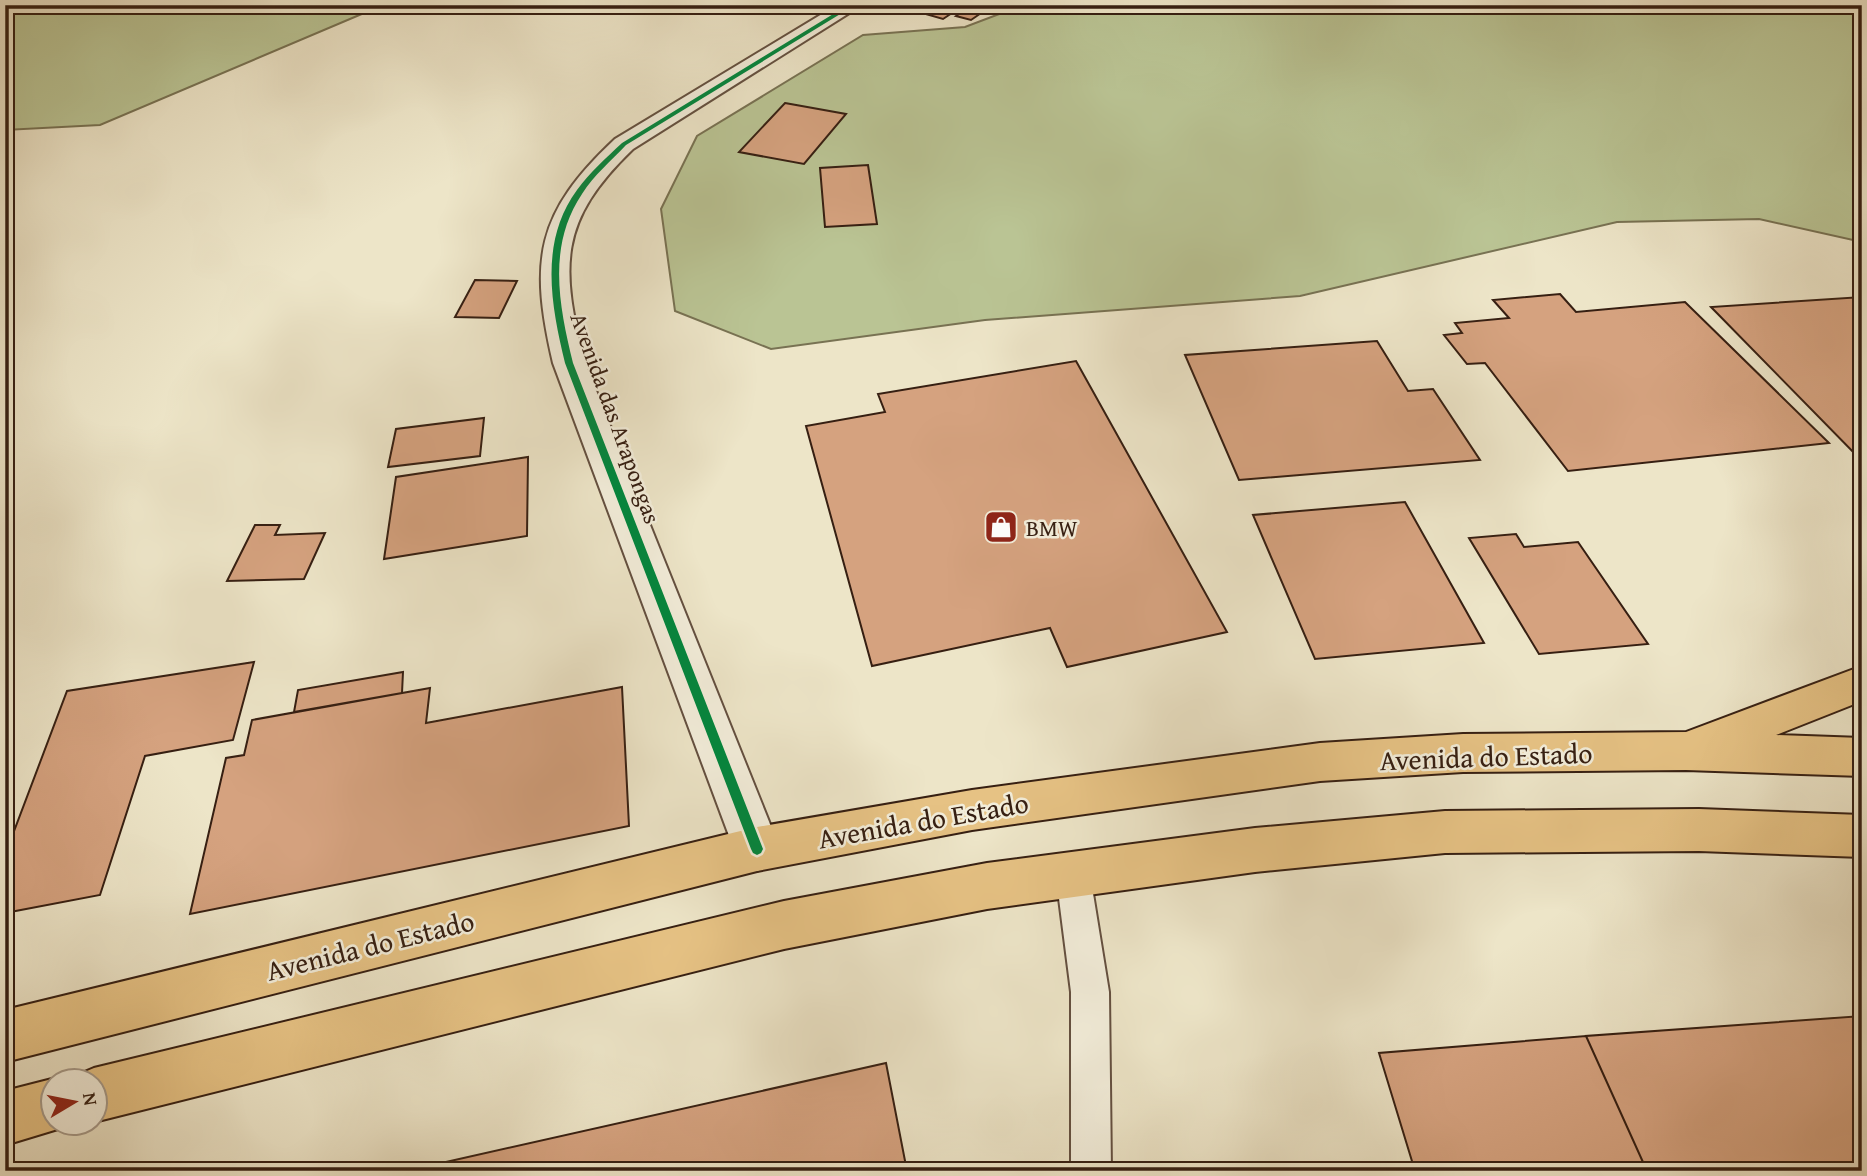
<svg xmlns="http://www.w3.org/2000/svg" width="1867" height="1176" font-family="'Gentium Book Plus',serif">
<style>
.green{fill:#bac494;stroke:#787253;stroke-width:2}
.building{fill:#d5a27f;stroke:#361f12;stroke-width:2}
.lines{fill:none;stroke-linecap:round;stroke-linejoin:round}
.lane-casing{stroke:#645040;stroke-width:4}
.street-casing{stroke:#645040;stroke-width:4}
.primary-casing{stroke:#361f12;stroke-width:4}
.lane{fill:#f3eedb;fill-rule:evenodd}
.street{fill:#f3eedb;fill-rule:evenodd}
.primary{fill:#e6c284;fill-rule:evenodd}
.cycleway-casing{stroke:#f3eedb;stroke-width:5}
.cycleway{fill:#00873e;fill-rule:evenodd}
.labels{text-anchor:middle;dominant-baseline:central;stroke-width:5;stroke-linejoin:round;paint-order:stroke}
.street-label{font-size:23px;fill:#361f12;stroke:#f3eedb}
.poi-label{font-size:23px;fill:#361f12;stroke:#f3eedb;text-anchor:start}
.near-street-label{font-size:28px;fill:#361f12;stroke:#f3eedb}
</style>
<rect width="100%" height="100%" fill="#ede5c8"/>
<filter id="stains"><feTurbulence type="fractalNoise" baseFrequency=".00286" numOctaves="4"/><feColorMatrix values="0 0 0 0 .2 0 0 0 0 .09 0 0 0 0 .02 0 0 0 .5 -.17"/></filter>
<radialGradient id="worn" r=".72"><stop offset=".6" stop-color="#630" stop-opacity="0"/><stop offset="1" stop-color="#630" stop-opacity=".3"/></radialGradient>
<path class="green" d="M 5,5 L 383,5 L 100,125 L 5,130 Z
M 1023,5 L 1862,5 L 1862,242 L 1759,219 L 1617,222 L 1300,296 L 985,320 L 771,349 L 675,311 L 661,209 L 697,136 L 863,35 L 965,27 Z"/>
<path class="building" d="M 915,5 L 964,5 L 943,19 L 908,9 Z
M 972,5 L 987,9 L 971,20 L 956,16 Z
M 785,103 L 846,114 L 804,164 L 739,152 Z
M 868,165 L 877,224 L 825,227 L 820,168 Z
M 475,280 L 517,281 L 499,318 L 455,317 Z
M 1560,294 L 1576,312 L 1685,302 L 1829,443 L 1568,471 L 1485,363 L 1467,364 L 1444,335 L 1462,333 L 1455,323 L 1509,318 L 1493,300 Z
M 1862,297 L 1862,461 L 1711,307 Z
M 1377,341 L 1408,391 L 1433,389 L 1480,460 L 1239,480 L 1185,355 Z
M 1076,361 L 1227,632 L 1067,667 L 1050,628 L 872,666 L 806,426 L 885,412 L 878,394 Z
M 484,418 L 480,456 L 388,467 L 396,429 Z
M 528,457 L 527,536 L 384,559 L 396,477 Z
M 1405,502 L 1484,643 L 1315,659 L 1253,515 Z
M 255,525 L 280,525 L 275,535 L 325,533 L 304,579 L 227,581 Z
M 1516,534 L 1524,547 L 1578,542 L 1648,644 L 1539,654 L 1469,538 Z
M 254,662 L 233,740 L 145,756 L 100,895 L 5,913 L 5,855 L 67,691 Z
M 403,672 L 402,693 L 294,712 L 298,690 Z
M 622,687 L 629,826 L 190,914 L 226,758 L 244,755 L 252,720 L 430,688 L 426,723 Z
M 1862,1016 L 1862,1171 L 1647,1171 L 1586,1036 Z
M 1586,1036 L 1647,1171 L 1415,1171 L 1379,1053 Z
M 886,1063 L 907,1171 L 406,1171 Z"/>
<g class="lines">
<defs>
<path id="lane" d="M 1073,859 L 1085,864 L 1090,875 L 1109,992 L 1111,1171 L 1071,1171 L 1071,992 L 1056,875 L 1061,864 Z"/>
<path id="street" d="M 837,5 L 862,5 L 633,149 C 558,221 560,267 585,363 L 780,849 L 773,864 L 757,871 L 741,864 L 734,849 L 553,363 C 529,260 536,213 615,139 Z"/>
<path id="primary" d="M 1862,666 L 1862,701 L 1776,735 L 1862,738 L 1862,776 L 1686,770 L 1463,772 L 1320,781 L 972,830 L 757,871 L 5,1062 L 5,1010 L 757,827 L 972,790 L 1320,743 L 1463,734 L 1686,732 Z
M 1699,809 L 1862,815 L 1862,857 L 1699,851 L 1445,853 L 1255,872 L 987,909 L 784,949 L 94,1122 L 94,1082 L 73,1082 L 75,1076 L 94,1068 L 784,901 L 987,863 L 1255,828 L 1445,811 Z
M 52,1079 L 58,1082 L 52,1082 L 52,1124 L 71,1125 L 5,1145 L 5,1091 Z"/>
</defs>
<use href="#lane" class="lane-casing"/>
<use href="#street" class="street-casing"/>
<use href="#primary" class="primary-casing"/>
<use href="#lane" class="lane"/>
<use href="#street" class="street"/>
<use href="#primary" class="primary"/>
<defs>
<path id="cycleway" d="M 848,5 L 855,5 L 626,145 C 611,161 594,175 582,194 C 547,246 559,306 573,363 L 763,849 L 761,853 L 757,855 L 753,853 L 751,849 L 565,363 C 551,305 539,242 577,190 C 590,172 606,158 622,143 Z"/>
</defs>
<use href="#cycleway" class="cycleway-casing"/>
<use href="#cycleway" class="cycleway"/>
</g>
<defs>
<symbol id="shop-square" viewBox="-11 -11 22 22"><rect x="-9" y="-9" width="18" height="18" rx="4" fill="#8f2418" stroke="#f3eedb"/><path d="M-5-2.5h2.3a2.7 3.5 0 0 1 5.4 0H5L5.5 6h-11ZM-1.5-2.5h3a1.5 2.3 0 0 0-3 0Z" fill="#fff"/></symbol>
</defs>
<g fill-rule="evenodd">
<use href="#shop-square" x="982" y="508" width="38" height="38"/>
</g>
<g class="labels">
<g class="street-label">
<text transform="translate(616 418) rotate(70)">Avenida das Arapongas</text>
</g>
<g class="poi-label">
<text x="1026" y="527">BMW</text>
</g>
<g class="near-street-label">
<text transform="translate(1486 756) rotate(-2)">Avenida do Estado</text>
<text transform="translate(923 820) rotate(-10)">Avenida do Estado</text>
<text transform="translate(370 945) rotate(-14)">Avenida do Estado</text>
</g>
</g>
<rect width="1867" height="1176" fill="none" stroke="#ede5c8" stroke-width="28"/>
<rect x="7" y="7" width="1853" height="1162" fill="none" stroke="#361f12" stroke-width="3.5"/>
<rect x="14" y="14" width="1839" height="1148" fill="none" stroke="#361f12" stroke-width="2"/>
<g transform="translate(74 1102) rotate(80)"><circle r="33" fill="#f3eedb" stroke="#a79b8b" stroke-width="2"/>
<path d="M0-5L12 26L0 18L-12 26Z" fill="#8f2418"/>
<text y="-10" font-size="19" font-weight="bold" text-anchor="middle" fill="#361f12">N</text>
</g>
<rect width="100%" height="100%" filter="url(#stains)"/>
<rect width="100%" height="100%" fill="url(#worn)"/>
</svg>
